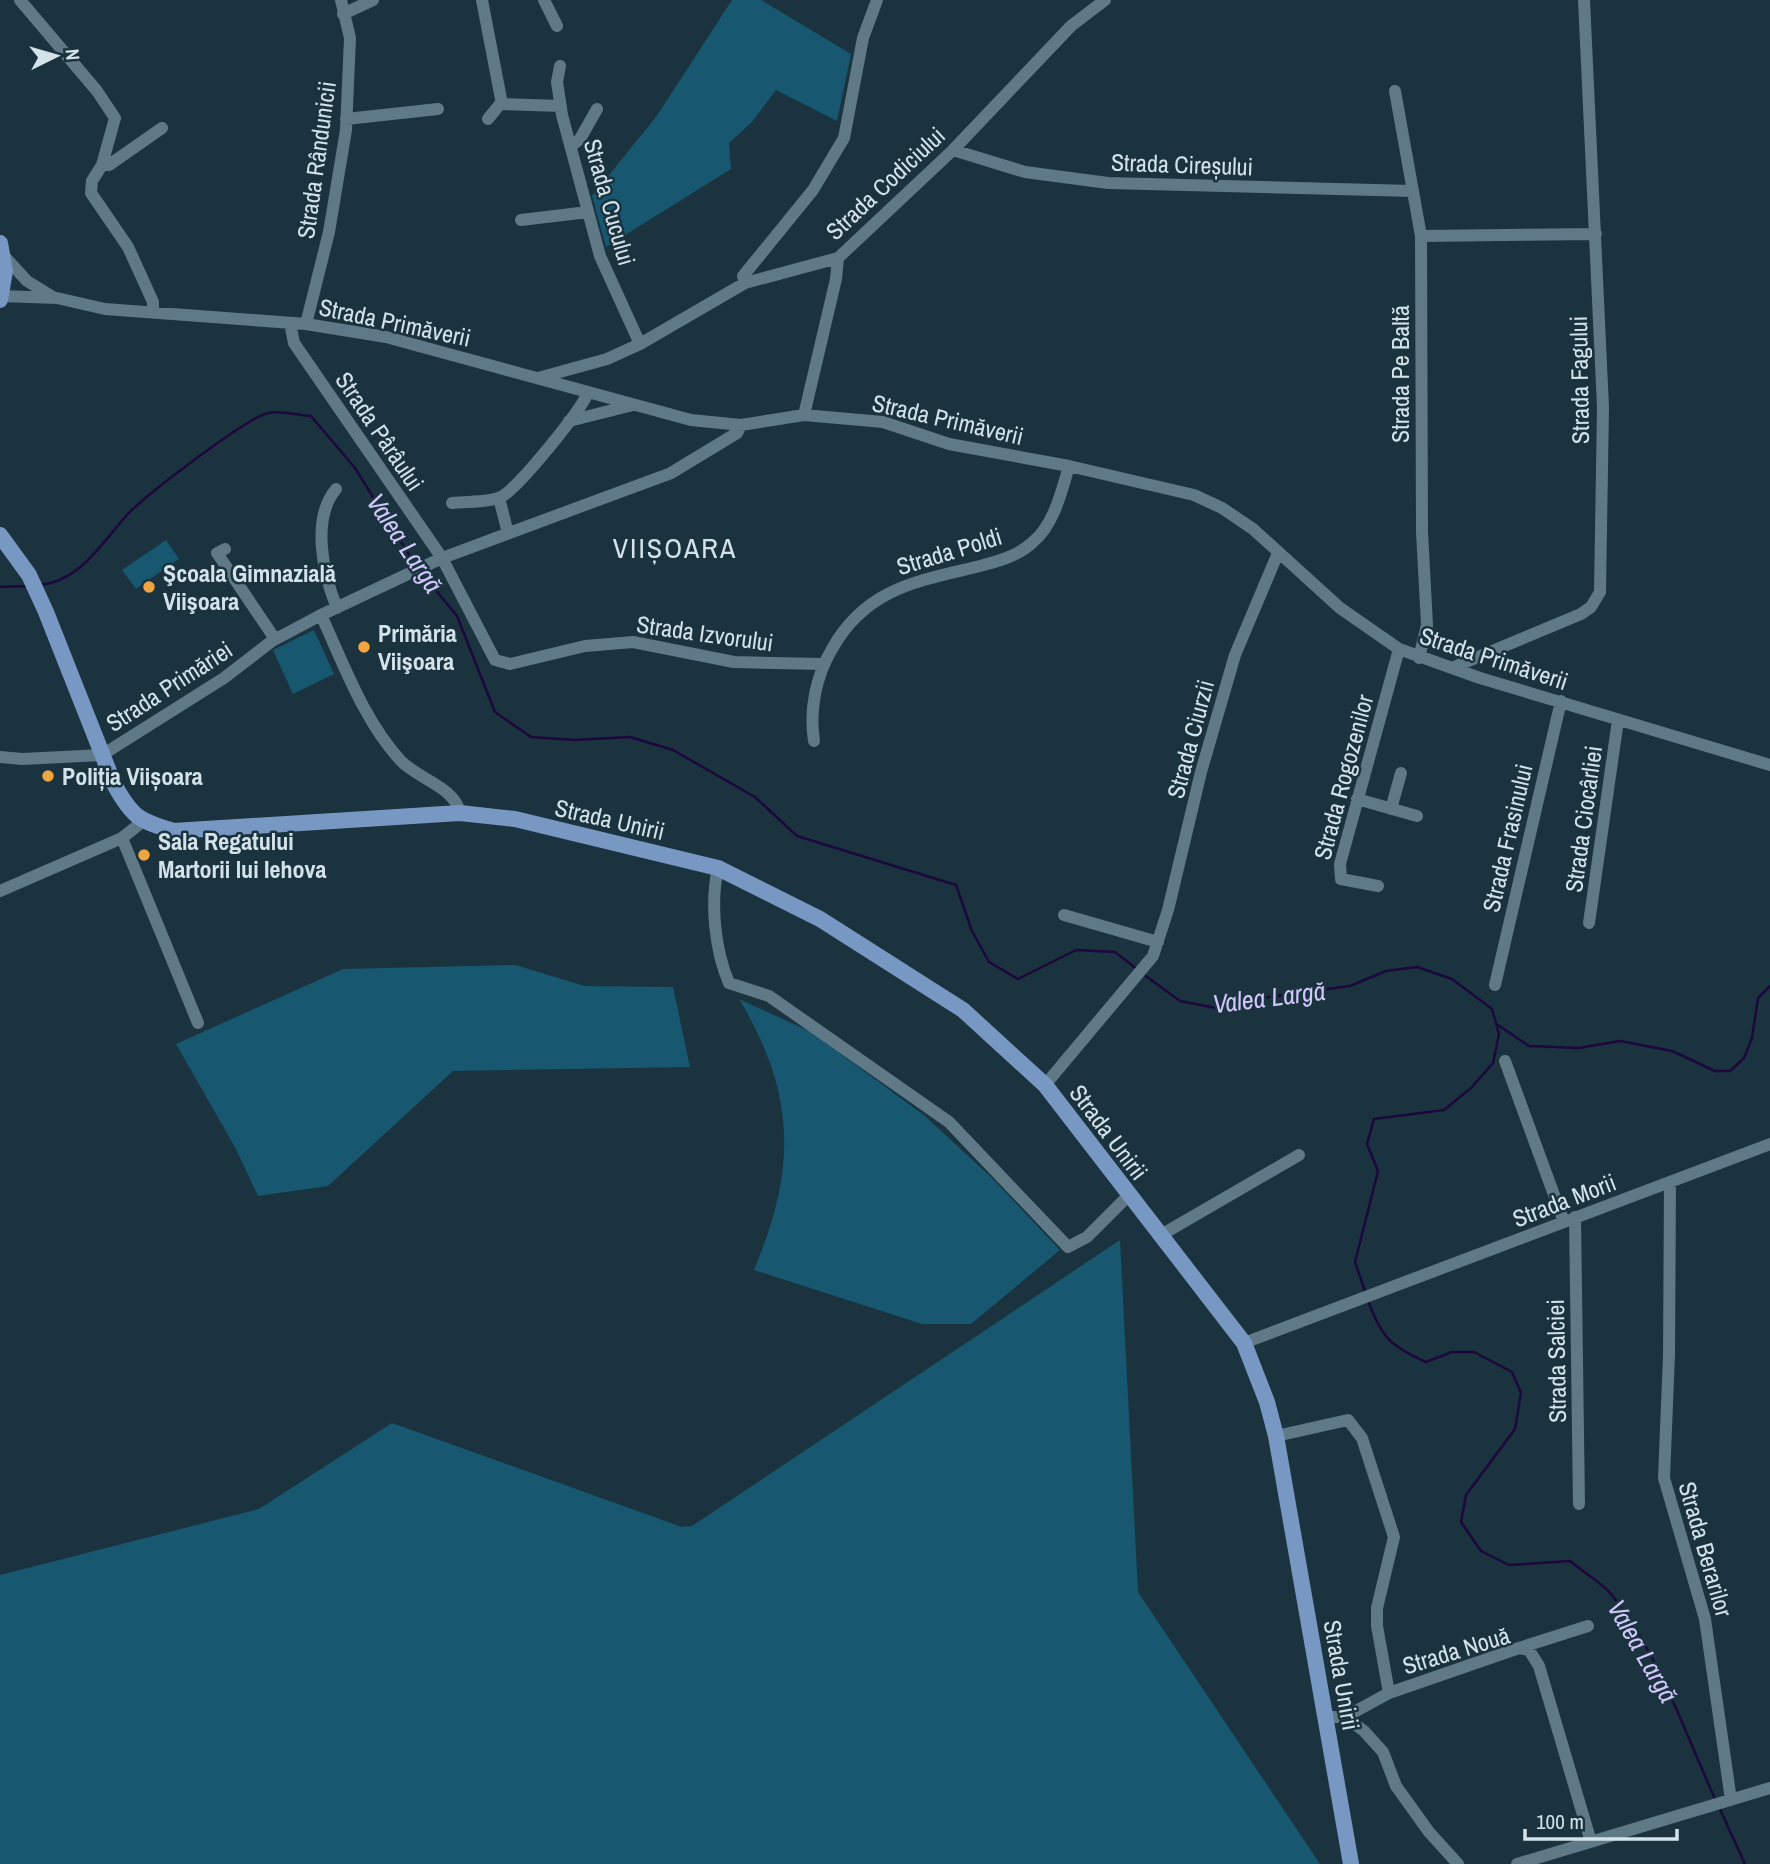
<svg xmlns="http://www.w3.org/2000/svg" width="1770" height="1864" font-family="'Archivo Narrow',sans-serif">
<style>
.green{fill:#175770}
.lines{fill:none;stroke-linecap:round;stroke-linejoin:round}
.stream{stroke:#1c083c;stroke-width:2.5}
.minor{stroke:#5f7986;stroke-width:12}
.major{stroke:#7898c4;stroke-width:16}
.poi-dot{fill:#f1a540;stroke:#1a333e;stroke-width:2.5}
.labels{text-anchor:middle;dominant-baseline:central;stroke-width:5;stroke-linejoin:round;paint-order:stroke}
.street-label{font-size:24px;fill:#d4e3ea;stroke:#1a333e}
.poi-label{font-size:24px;font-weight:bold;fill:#d4e3ea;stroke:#1a333e;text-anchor:start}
.water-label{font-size:26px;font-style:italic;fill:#d1c7fb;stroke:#1a333e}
.quarter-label{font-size:28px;letter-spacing:2px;fill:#d4e3ea;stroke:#1a333e}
</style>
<rect width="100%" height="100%" fill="#1a333e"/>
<path class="green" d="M 732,0 L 761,0 L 851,54 L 837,121 L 776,90 L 752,122 L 729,143 L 731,169 L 606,247 L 592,196 L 656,117 Z
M 166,540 L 179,559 L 136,589 L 122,570 Z
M 314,630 L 334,674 L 293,694 L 273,650 Z
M 515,965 L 585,986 L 673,987 L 690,1067 L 453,1071 L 328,1186 L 258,1196 L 236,1149 L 176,1044 L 343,969 Z
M 739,999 L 811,1032 L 925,1116 L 992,1178 L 1060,1250 L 971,1324 L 922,1324 L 754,1270 C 797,1168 796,1094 739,999 Z
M 1120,1240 L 1138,1592 L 1320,1864 L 0,1864 L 0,1575 L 259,1509 L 392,1423 L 682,1527 L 692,1526 Z"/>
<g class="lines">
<path class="stream" d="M 420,571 L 457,616 L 495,712 L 531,737 L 575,740 L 630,737 L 673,750 L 755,797 L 797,836 L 956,885 L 972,931 L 989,962 L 1018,979 L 1076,950 L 1115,952 L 1138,970
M 39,585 C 80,582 102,542 128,514 C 146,495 246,418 268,413 C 279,410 298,415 311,416 L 355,468 L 416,566
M 0,587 L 29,586
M 1143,974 L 1180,1001 L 1216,1008 L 1269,997 L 1350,986 L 1386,971 L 1417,967 L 1452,979 L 1492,1009 L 1499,1034 L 1493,1063 L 1471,1088 L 1444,1110 L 1374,1119 L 1367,1144 L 1378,1171 L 1355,1262 L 1366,1294
M 1498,1025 L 1529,1046 L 1579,1048 L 1620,1041 L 1672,1051 L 1715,1071 L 1730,1071 L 1744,1058 L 1752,1038 L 1758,998 L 1770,986
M 1368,1300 C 1381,1337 1390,1346 1426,1362 L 1452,1352 L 1474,1352 L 1512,1372 L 1521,1393 L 1515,1429 L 1466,1495 L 1461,1522 L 1481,1551 L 1509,1565 L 1570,1561 C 1583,1572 1601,1582 1612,1595 C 1660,1656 1684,1731 1716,1801
M 1719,1807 L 1745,1864"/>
<path class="minor" d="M 20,0 L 97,91 L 115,118 L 102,165 L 92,181 L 91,193 L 128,247 L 153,302 L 153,311
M 482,0 L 502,104
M 544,0 L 557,26
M 343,14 L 373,0
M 560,66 L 557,82 L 562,115 L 600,256 L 640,344
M 1395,91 L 1421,236 L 1422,532 L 1427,625 L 1419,658
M 346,119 L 438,109
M 488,119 L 500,104 L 561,106
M 571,146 L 580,139 L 597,109
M 953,150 L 1025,172 L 1108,183 L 1413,191
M 102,165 L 109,165 L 162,128
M 521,220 L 588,212
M 1421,236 L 1596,234
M 4,256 L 27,281 L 53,297
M 745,283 L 743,276 L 813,190 L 844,138 L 863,38 L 877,0
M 0,296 L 57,298 L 105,309 L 306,324 L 386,337 L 691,420 L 741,425 L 804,415 L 883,422 L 949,444 L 1069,466 L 1194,495 L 1222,508 L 1253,529 L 1340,608 L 1399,649 L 1480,678 L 1770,765
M 290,323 L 294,343 L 442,558 L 495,660 L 510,664 L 585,646 L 633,642 L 734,662 L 823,664
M 306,324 L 329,232 L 346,130 L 350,38 L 341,0
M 538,378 L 607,359 L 640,344 L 745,283 L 838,258 L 953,150 L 1071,26 L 1105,0
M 804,415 L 836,279 L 838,258
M 569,421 L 633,405
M 336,489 C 311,519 323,574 337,608
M 499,498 L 508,533
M 452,503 C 467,501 488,503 501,497 C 518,488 582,410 588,392
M 225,549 L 217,553 L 275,639
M 321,615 C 344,665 364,721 401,761 C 418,779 455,787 460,813
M 1454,667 L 1581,614 L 1591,607 L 1600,592 L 1603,407 L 1584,0
M 814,741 C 809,710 816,676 832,649 C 866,588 918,581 980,566 C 999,561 1018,556 1033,542 C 1054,525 1062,490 1069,466
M 0,757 L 22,759 L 102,755 L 224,678 L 272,641 L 321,615 L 442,558 L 671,473 L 737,433 L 741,425
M 1357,799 L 1417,816
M 1391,809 L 1401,773
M 122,838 L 198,1023
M 718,868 C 710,903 715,951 729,983 L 769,996 L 949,1122 L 1068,1247 L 1087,1237 L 1129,1195
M 1378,886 L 1341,879 L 1340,864 L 1399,649
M 0,891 L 122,838 L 142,822
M 1064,915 L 1158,942
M 1589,923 L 1618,720
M 1495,985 L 1561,701
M 1505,1061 L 1564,1222
M 1045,1085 L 1153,956 L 1168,910 L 1201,772 L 1235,655 L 1278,553
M 1670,1182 L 1669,1355 L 1664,1478 L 1705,1619 L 1731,1800
M 1575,1217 L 1579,1504
M 1161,1235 L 1299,1155
M 1244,1343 L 1770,1144
M 1276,1436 L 1348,1420 L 1362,1438 L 1394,1537 L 1377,1608 L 1377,1626 L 1389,1693
M 1519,1648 L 1588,1626
M 1326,1717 L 1345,1717 L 1389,1693 L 1519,1648 L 1529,1650 L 1539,1666 L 1591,1842
M 1345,1717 L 1364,1731 L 1383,1752 L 1396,1786 L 1429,1832 L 1458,1864
M 1517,1864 L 1770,1788"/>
<path class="major" d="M 0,243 L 5,271 L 0,300
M 0,535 L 29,575 L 46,612 L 114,784 C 132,817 139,821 174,831 L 460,813 L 515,819 L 718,868 L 820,919 L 963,1010 L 1045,1085 L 1244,1343 L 1267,1402 L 1276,1436 L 1351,1864"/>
</g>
<g class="poi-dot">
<circle cx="149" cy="587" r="7"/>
<circle cx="364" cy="647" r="7"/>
<circle cx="48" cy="776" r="7"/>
<circle cx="144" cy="855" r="7"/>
</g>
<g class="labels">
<g class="street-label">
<text transform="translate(316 160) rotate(-82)">Strada Rândunicii</text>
<text transform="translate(1182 164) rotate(2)">Strada Cireșului</text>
<text transform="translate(885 183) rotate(-43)">Strada Codiciului</text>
<text transform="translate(610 202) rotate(74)">Strada Cucului</text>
<text transform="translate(395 322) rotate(12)">Strada Primăverii</text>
<text transform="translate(1400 374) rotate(-90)">Strada Pe Baltă</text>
<text transform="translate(1579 380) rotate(-91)">Strada Fagului</text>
<text transform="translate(948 419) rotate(13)">Strada Primăverii</text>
<text transform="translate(380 431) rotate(56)">Strada Pârâului</text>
<text transform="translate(949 551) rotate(-17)">Strada Poldi</text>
<text transform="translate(705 633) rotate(8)">Strada Izvorului</text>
<text transform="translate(1494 658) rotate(18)">Strada Primăverii</text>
<text transform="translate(169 686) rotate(-33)">Strada Primăriei</text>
<text transform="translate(1190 739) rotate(-75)">Strada Ciurzii</text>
<text transform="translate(1343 777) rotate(-75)">Strada Rogozenilor</text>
<text transform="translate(610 819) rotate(13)">Strada Unirii</text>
<text transform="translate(1583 819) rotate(-82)">Strada Ciocârliei</text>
<text transform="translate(1507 838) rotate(-77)">Strada Frasinului</text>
<text transform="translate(1109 1132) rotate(53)">Strada Unirii</text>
<text transform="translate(1564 1200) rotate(-21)">Strada Morii</text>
<text transform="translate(1556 1361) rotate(-91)">Strada Salciei</text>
<text transform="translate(1706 1549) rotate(74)">Strada Berarilor</text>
<text transform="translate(1456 1650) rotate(-17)">Strada Nouă</text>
<text transform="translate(1342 1675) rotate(80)">Strada Unirii</text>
</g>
<g class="poi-label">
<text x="163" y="573">Şcoala Gimnazială<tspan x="163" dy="28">Viişoara</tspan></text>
<text x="378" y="633">Primăria<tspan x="378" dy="28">Viişoara</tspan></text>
<text x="62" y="776">Poliția Viișoara</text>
<text x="158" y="841">Sala Regatului<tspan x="158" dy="28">Martorii lui Iehova</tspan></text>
</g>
<g class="water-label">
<text transform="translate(405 543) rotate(56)">Valea Largă</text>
<text transform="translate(1269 997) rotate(-7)">Valea Largă</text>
<text transform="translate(1643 1651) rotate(60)">Valea Largă</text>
</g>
<g class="quarter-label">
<text x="675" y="548">VIIȘOARA</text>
</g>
</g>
<g transform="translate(56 56) rotate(85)" stroke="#1a333e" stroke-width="5" paint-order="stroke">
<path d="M0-5L12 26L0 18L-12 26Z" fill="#d4e3ea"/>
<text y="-10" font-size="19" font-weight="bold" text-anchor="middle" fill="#d4e3ea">N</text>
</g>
<path d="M1525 1829v10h152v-10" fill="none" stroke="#d4e3ea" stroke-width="3.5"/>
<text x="1536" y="1829" font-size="21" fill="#d4e3ea" stroke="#1a333e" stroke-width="5" paint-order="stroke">100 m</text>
</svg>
